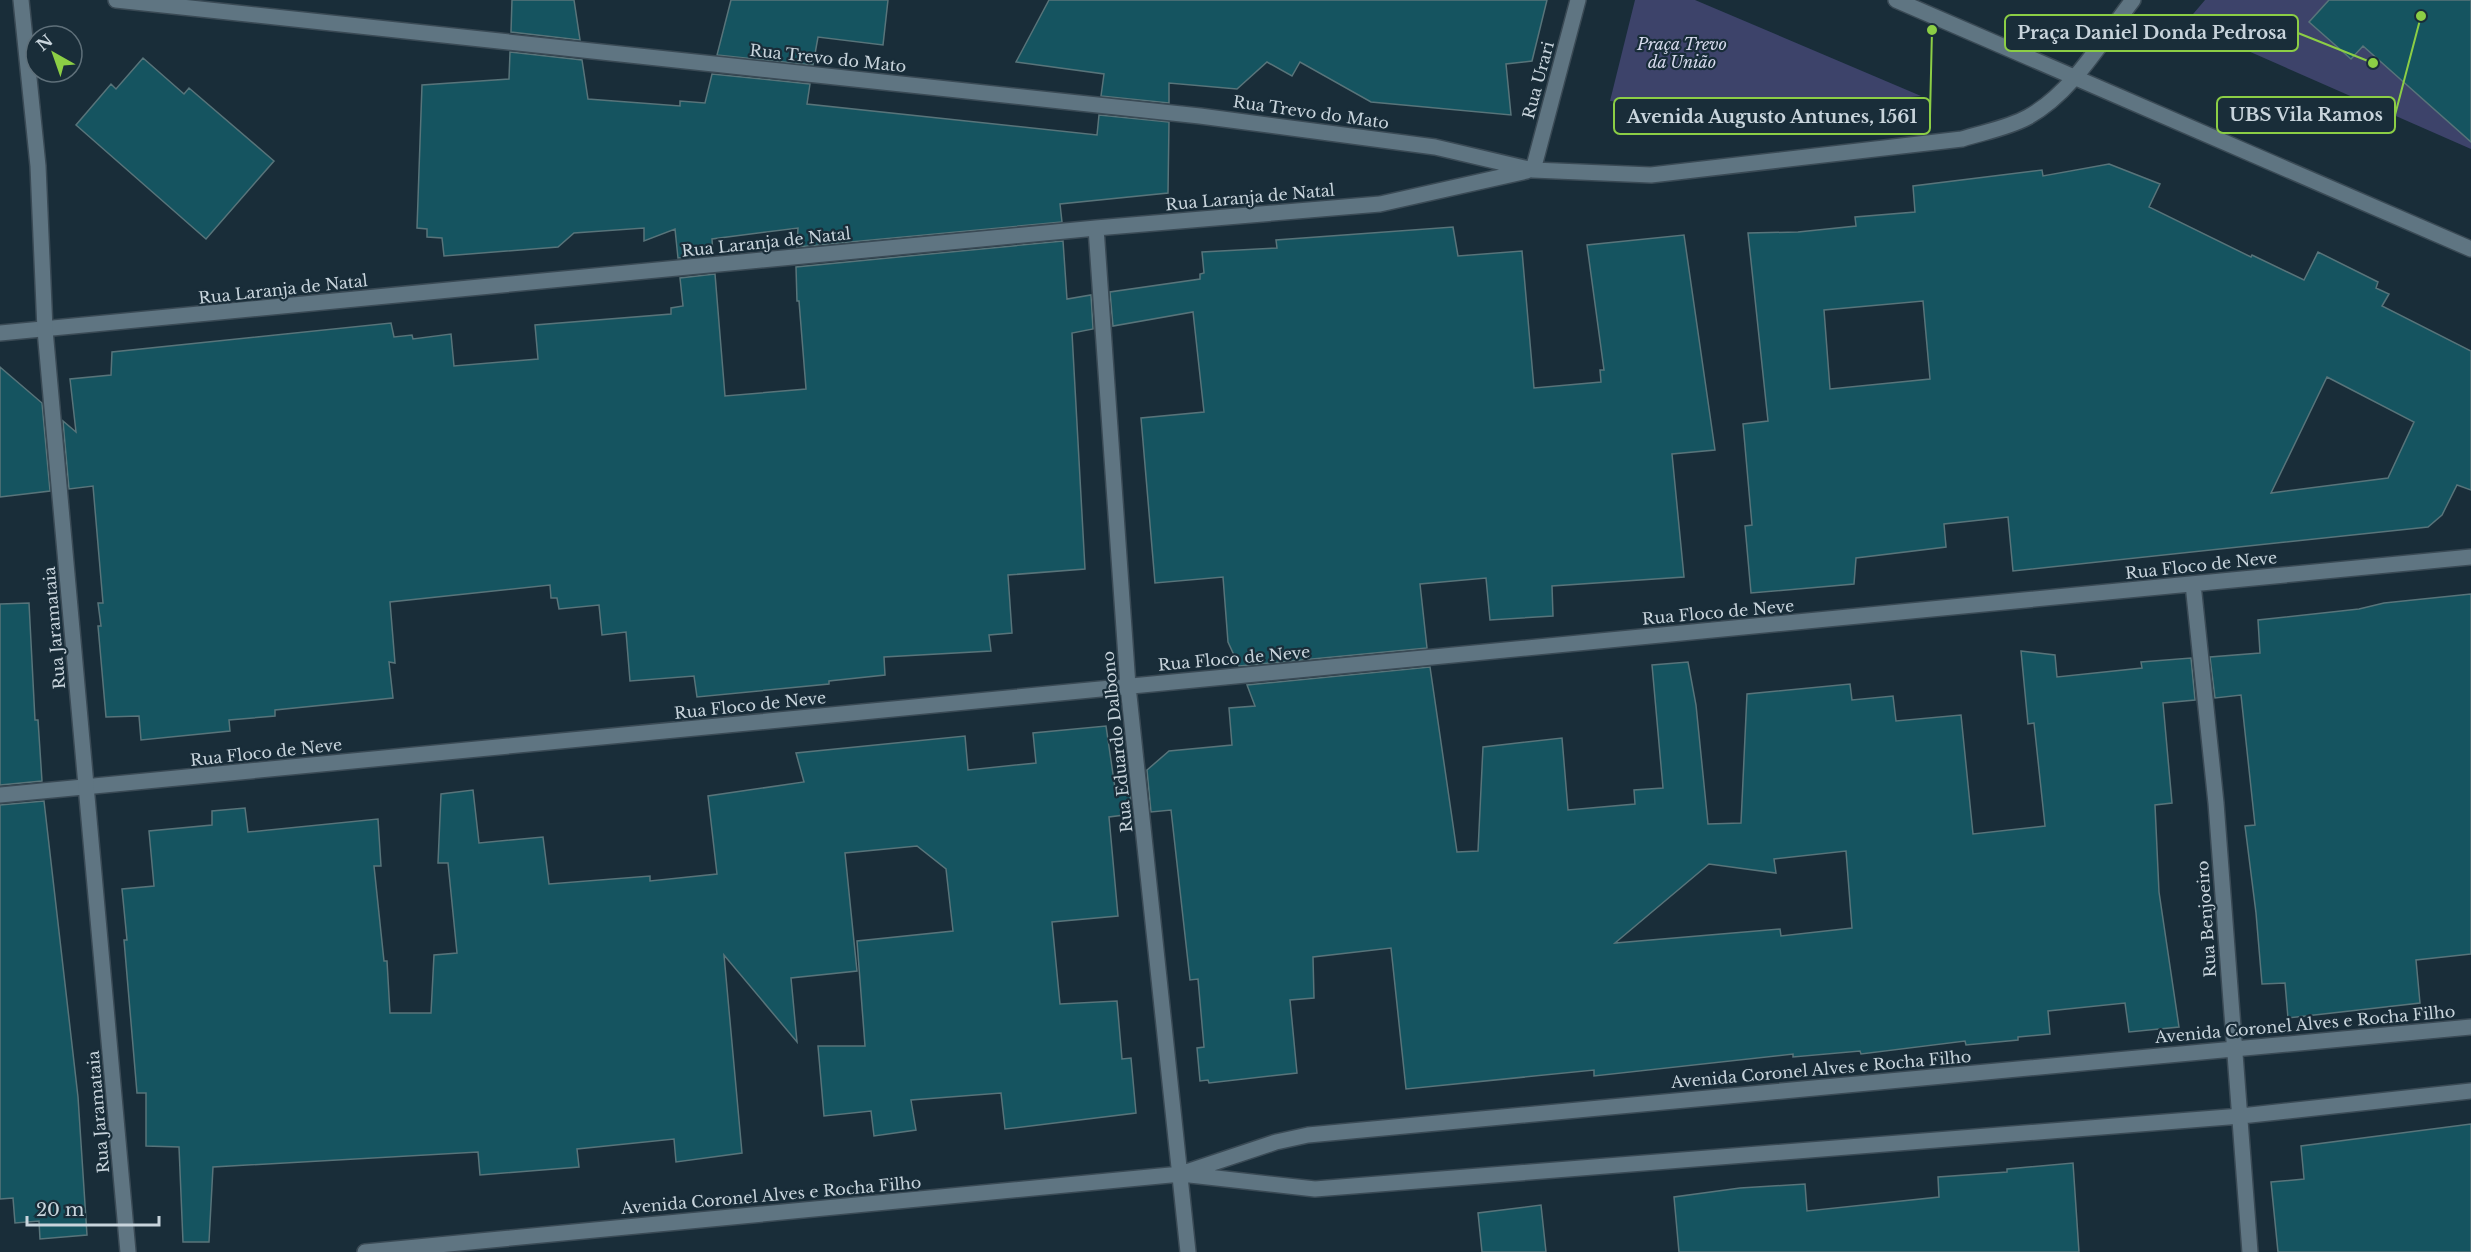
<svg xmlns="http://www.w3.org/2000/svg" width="2471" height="1252" font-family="'Libre Baskerville',serif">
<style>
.green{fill:#3d436a}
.building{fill:#155460;stroke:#58747a;stroke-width:1.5;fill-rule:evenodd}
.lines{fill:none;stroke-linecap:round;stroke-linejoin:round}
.minor-casing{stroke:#3a4a55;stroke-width:18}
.tertiary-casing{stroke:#3a4a55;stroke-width:18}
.minor{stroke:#5f7582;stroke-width:15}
.tertiary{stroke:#5f7582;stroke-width:15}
.labels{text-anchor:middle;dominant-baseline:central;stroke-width:4.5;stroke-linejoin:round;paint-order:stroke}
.park-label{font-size:16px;font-style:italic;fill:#d6daed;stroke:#192d39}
.street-label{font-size:16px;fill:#c8d4dc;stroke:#192d39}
.leader{fill:none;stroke:#8cce45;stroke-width:2}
.callout-dot{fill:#8cce45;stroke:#192d39;stroke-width:2}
.callout{fill:#192d39;stroke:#8cce45;stroke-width:2}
.callout-label{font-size:18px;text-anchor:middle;font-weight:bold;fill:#c8d4dc}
</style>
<rect width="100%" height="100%" fill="#192d39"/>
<path class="green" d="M 1635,0 L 1695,0 L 1921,96 L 1786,109 L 1710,109 L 1610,101 Z
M 2205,0 L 2471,0 L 2471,149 L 2189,25 L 2188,20 Z"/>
<path class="building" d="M 512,0 L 574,0 L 580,40 L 511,32 Z
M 731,0 L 888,0 L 883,45 L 818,37 L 813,65 L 717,55 Z
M 1049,0 L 1547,0 L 1532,61 L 1506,64 L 1511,115 L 1371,102 L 1300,62 L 1292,76 L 1267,62 L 1237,89 L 1169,83 L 1169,103 L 1101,96 L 1104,74 L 1016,62 Z
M 2329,0 L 2471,0 L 2471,142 L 2363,46 L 2351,59 L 2309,22 Z
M 510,52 L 582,60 L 588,99 L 680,106 L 680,101 L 705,103 L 712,74 L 810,84 L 807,104 L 1097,135 L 1099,115 L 1169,122 L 1168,193 L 1060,204 L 1062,222 L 797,247 L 798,228 L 712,239 L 713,255 L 678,258 L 675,229 L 644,241 L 644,228 L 574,233 L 558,247 L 444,256 L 442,238 L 427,237 L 427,229 L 417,228 L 422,85 L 509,79 Z
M 143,58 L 184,94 L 189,88 L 274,161 L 206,239 L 76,125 L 111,84 L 116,89 Z
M 2109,164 L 2160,184 L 2149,207 L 2251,257 L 2252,255 L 2304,280 L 2318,252 L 2378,282 L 2376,288 L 2389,294 L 2382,306 L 2471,351 L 2471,490 L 2457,485 L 2442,515 L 2428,527 L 2013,571 L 2008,517 L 1944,524 L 1946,547 L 1856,558 L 1854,584 L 1751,593 L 1745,526 L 1752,525 L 1743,424 L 1768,421 L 1748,233 L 1798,232 L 1856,226 L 1855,217 L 1915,212 L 1913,186 L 2042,170 L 2043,176 ZM 1923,301 L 1930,379 L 1830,389 L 1824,310 ZM 2327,377 L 2414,422 L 2388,478 L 2271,493 Z
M 1453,227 L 1458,256 L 1522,251 L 1534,388 L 1601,382 L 1600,370 L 1604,370 L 1587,245 L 1684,235 L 1715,450 L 1672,454 L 1684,577 L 1552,586 L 1553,616 L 1490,620 L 1486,578 L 1420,584 L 1427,648 L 1239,666 L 1228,642 L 1223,577 L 1155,583 L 1141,418 L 1204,412 L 1193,312 L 1113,326 L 1110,292 L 1200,279 L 1200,274 L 1204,273 L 1202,252 L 1277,248 L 1276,240 Z
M 1063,241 L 1067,299 L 1091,295 L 1093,329 L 1072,333 L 1085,569 L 1008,575 L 1012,633 L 989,635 L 991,651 L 884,657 L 885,675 L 829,681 L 829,684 L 697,697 L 694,676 L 630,681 L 626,632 L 602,635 L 599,605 L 559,609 L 557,598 L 551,598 L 550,585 L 390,602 L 395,663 L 389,662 L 393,698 L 275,710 L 275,716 L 229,720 L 230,731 L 141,740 L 139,716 L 106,717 L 98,626 L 101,626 L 98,603 L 103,603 L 93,486 L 69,489 L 63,421 L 76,432 L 70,379 L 111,375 L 112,352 L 391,323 L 394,337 L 412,335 L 413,339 L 451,334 L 454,366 L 538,359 L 535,325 L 671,314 L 671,308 L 683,306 L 680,278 L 715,274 L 725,396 L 806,389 L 799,301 L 797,301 L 796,267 Z
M 0,367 L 42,403 L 50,491 L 0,497 Z
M 2471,594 L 2471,954 L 2416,960 L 2420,1003 L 2288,1018 L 2285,983 L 2262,984 L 2256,913 L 2245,826 L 2255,825 L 2241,695 L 2215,698 L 2210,657 L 2260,653 L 2258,620 L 2359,609 L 2384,603 Z
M 29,603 L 35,720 L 38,720 L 42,781 L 0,785 L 0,604 Z
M 2021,651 L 2055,655 L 2057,677 L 2142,668 L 2141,662 L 2191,658 L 2195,700 L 2163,703 L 2172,803 L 2155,805 L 2159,892 L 2179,1027 L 2129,1032 L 2125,1003 L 2048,1011 L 2050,1034 L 2018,1037 L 2018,1040 L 1966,1045 L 1965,1041 L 1861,1054 L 1860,1051 L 1793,1057 L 1793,1054 L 1594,1076 L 1594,1070 L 1406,1089 L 1391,948 L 1313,957 L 1314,998 L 1290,1000 L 1297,1073 L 1209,1083 L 1208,1080 L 1200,1081 L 1197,1048 L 1204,1047 L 1198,979 L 1190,980 L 1171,810 L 1151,812 L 1147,770 L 1169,751 L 1232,745 L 1229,708 L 1255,706 L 1247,685 L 1430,667 L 1457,852 L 1478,851 L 1483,747 L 1562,738 L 1568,810 L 1635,804 L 1634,790 L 1663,788 L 1652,665 L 1688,662 L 1696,705 L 1708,824 L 1741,823 L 1747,694 L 1850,684 L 1852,700 L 1893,696 L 1896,721 L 1961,715 L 1973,834 L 2045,826 L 2034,723 L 2028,724 ZM 1846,851 L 1852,928 L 1781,936 L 1780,929 L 1615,943 L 1709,864 L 1776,873 L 1774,859 Z
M 1106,726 L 1116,795 L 1129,785 L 1132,814 L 1109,817 L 1118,916 L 1052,922 L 1060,1004 L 1117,1001 L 1122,1059 L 1131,1058 L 1136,1113 L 1005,1129 L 1001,1093 L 911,1100 L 916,1130 L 874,1136 L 871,1111 L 824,1116 L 818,1046 L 865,1046 L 857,941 L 953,931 L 946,869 L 917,846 L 845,853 L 857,971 L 791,978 L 797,1042 L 724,955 L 742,1153 L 676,1162 L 674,1139 L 577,1149 L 579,1167 L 480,1175 L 478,1152 L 213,1167 L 209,1242 L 183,1242 L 179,1147 L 146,1146 L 146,1093 L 137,1093 L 124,940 L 127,940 L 122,889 L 154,886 L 149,831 L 212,825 L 212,811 L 245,808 L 248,832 L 378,819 L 381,866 L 374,866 L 384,961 L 387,961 L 390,1013 L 431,1013 L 434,955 L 457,953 L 448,863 L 438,863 L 441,794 L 473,790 L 479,843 L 543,837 L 549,884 L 650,876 L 650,881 L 717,874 L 708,796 L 804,782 L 796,753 L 965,736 L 968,770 L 1036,763 L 1033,733 Z
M 44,801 L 78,1097 L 87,1235 L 40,1239 L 39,1221 L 15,1223 L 13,1198 L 0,1199 L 0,805 Z
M 2471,1124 L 2471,1252 L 2278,1252 L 2271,1182 L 2304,1179 L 2301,1146 Z
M 2073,1163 L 2079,1252 L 1679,1252 L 1674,1197 L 1740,1188 L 1805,1184 L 1807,1211 L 1939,1197 L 1938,1177 L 2007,1172 L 2007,1169 Z
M 1541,1205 L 1546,1252 L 1482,1252 L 1478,1213 Z"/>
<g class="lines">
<defs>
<path id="minor" d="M 116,0 L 1200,116 L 1435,147 L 1533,170 L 1651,175 L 1962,139 C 1984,132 2008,128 2028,117 C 2073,92 2102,40 2133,0
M 1896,0 L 2471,249
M 1533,170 L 1578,0
M 1096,228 L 1128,686 L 1188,1252
M 0,333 L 1096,228 L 1380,204 L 1527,171
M 2193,584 L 2216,803 L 2250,1252
M 0,795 L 2471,557
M 1186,1172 L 1276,1142 L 1308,1135 L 2471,1027
M 365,1252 L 1181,1174 L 1315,1189 L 2241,1116 L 2471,1091"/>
<path id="tertiary" d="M 21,0 L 38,166 L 45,330 L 128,1252"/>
</defs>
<use href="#minor" class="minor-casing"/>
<use href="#tertiary" class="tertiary-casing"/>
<use href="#minor" class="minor"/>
<use href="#tertiary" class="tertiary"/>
</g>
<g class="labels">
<g class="park-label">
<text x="1682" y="44">Praça Trevo<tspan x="1682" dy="18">da União</tspan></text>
</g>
<g class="street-label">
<text transform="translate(828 58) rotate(6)">Rua Trevo do Mato</text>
<text transform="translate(1538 80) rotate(-75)">Rua Urari</text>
<text transform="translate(1311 112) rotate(8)">Rua Trevo do Mato</text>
<text transform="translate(1250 197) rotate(-5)">Rua Laranja de Natal</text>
<text transform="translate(766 242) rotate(-6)">Rua Laranja de Natal</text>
<text transform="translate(283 289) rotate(-6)">Rua Laranja de Natal</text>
<text transform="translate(2201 565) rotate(-6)">Rua Floco de Neve</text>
<text transform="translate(1718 612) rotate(-5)">Rua Floco de Neve</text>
<text transform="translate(54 628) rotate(-95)">Rua Jaramataia</text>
<text transform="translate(1234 658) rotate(-5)">Rua Floco de Neve</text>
<text transform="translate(750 705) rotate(-6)">Rua Floco de Neve</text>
<text transform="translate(1117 742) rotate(-96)">Rua Eduardo Dalbono</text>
<text transform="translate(266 752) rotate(-6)">Rua Floco de Neve</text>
<text transform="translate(2206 919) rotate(-94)">Rua Benjoeiro</text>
<text transform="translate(2305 1024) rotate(-5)">Avenida Coronel Alves e Rocha Filho</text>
<text transform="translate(1821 1069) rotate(-5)">Avenida Coronel Alves e Rocha Filho</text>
<text transform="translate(98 1112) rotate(-95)">Rua Jaramataia</text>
<text transform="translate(771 1195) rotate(-5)">Avenida Coronel Alves e Rocha Filho</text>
</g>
</g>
<path class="leader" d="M2373 63L2298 33M2421 16L2395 115M1932 30L1930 116"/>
<g class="callout-dot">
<circle cx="2373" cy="63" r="6"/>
<circle cx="2421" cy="16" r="6"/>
<circle cx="1932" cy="30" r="6"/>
</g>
<g class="callout">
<rect x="2005" y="15" width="293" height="36" rx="6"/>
<rect x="2217" y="97" width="178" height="36" rx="6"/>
<rect x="1614" y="98" width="316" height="36" rx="6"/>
</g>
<g class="callout-label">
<text x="2152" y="39">Praça Daniel Donda Pedrosa</text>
<text x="2306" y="121">UBS Vila Ramos</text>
<text x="1772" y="123">Avenida Augusto Antunes, 1561</text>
</g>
<g transform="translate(54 54) rotate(320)"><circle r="28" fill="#192d39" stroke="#5f707a" stroke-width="1.5"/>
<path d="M0-4.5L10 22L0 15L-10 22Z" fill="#8cce45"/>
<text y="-9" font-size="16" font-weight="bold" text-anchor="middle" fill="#c8d4dc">N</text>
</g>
<path d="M27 1216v9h132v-9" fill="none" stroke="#c8d4dc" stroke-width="3"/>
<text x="36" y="1216" font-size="18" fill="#c8d4dc" stroke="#192d39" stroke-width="4.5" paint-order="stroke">20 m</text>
</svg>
